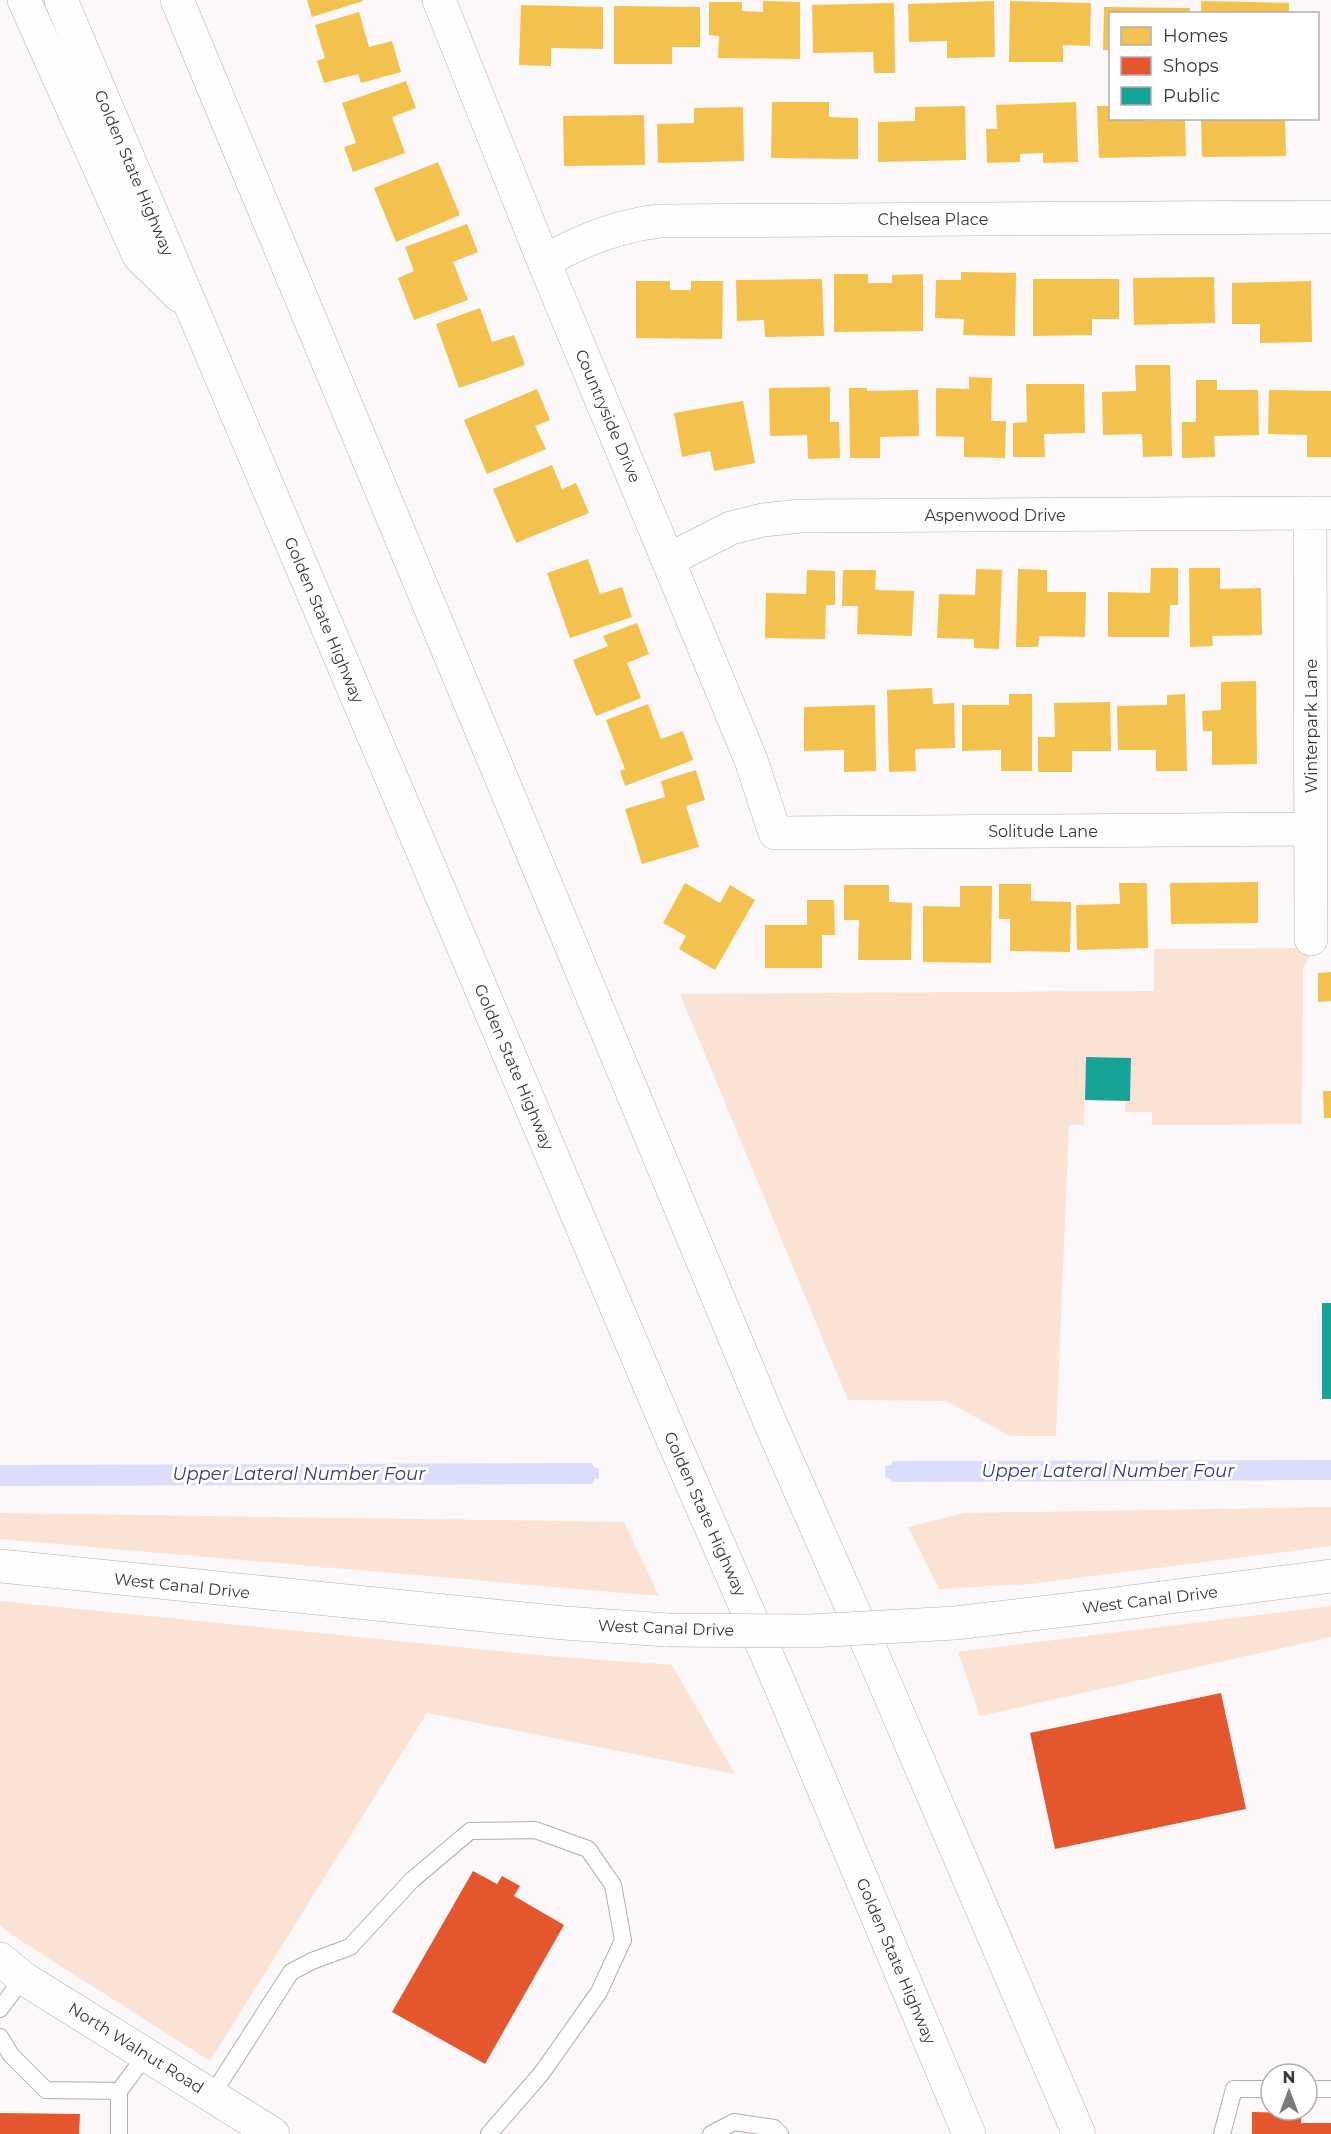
<svg xmlns="http://www.w3.org/2000/svg" width="1331" height="2134" font-family="Montserrat,sans-serif">
<style>
.green{fill:#fae2d5}
.water{fill:#dbddfb}
.homes{fill:#f2c14e}
.shops{fill:#e4572e}
.public{fill:#17a398}
.lines{fill:none;stroke-linecap:round;stroke-linejoin:round}
.service-casing{stroke:#b2acaf;stroke-width:18}
.minor-casing{stroke:#b2acaf;stroke-width:34}
.motorway-casing{stroke:#b2acaf;stroke-width:34}
.service{stroke:#fffefe;stroke-width:16}
.minor{stroke:#fffefe;stroke-width:33}
.motorway{stroke:#fffefe;stroke-width:33}
.minor-bridge-casing{stroke:#b2acaf;stroke-width:34;stroke-linecap:butt}
.minor-bridge{stroke:#fffefe;stroke-width:33}
.labels{text-anchor:middle;dominant-baseline:central;stroke-width:6;stroke-linejoin:round;paint-order:stroke}
.street-label{font-size:16px;fill:#3c3438;stroke:#fff}
.water-label{font-size:18px;font-style:italic;fill:#383684;stroke:#fff}
</style>
<rect width="100%" height="100%" fill="#fcf7f9"/>
<path class="green" d="M 1314,948 L 1303,969 L 1302,1124 L 1152,1125 L 1152,1112 L 1125,1112 L 1125,1101 L 1130,1100 L 1131,1058 L 1086,1057 L 1084,1125 L 1069,1125 L 1056,1436 L 1010,1436 L 946,1401 L 848,1400 L 680,994 L 1154,991 L 1154,949 Z
M 1331,1507 L 1331,1546 L 1029,1584 L 939,1589 L 908,1527 L 964,1513 Z
M 0,1513 L 624,1522 L 659,1596 L 0,1539 Z
M 0,1601 L 548,1656 L 672,1665 L 735,1774 L 427,1713 L 210,2061 L 12,1935 L 0,1925 Z
M 1331,1606 L 1331,1637 L 980,1716 L 958,1652 Z"/>
<path class="water" d="M 1331,1460 L 1331,1480 L 892,1482 L 890,1479 L 885,1477 L 885,1466 L 891,1465 L 893,1461 Z
M 591,1463 L 595,1468 L 599,1468 L 599,1479 L 595,1479 L 592,1484 L 0,1486 L 0,1465 Z"/>
<path class="homes" d="M 307,0 L 363,0 L 363,1 L 312,17 Z
M 763,1 L 800,2 L 800,59 L 718,58 L 719,36 L 709,35 L 709,2 L 742,2 L 742,11 L 763,12 Z
M 994,1 L 995,57 L 947,58 L 947,41 L 909,42 L 908,4 Z
M 1010,1 L 1091,3 L 1090,46 L 1063,45 L 1063,62 L 1009,62 Z
M 1201,1 L 1289,3 L 1289,14 L 1201,14 Z
M 894,3 L 895,73 L 874,73 L 873,52 L 813,53 L 812,5 Z
M 521,5 L 603,7 L 603,49 L 551,48 L 551,66 L 519,65 Z
M 614,6 L 700,7 L 700,47 L 672,47 L 672,64 L 614,64 Z
M 1104,7 L 1190,8 L 1190,14 L 1110,14 L 1110,50 L 1103,50 Z
M 359,12 L 369,47 L 392,41 L 401,72 L 361,83 L 358,74 L 324,83 L 317,61 L 325,58 L 315,25 Z
M 406,81 L 416,108 L 392,117 L 405,153 L 353,172 L 344,147 L 356,143 L 342,103 Z
M 772,102 L 829,102 L 829,117 L 858,118 L 858,159 L 771,158 Z
M 1076,102 L 1078,162 L 1043,163 L 1043,153 L 1020,154 L 1020,162 L 987,163 L 986,129 L 997,129 L 996,105 Z
M 965,106 L 966,160 L 878,162 L 878,122 L 915,121 L 915,107 Z
M 1097,106 L 1110,106 L 1110,118 L 1144,118 L 1144,121 L 1185,120 L 1186,156 L 1099,158 Z
M 743,107 L 744,161 L 658,163 L 657,124 L 694,123 L 694,108 Z
M 644,115 L 645,165 L 564,166 L 563,116 Z
M 1201,118 L 1285,118 L 1286,156 L 1202,157 Z
M 438,162 L 460,215 L 396,242 L 374,188 Z
M 467,224 L 478,252 L 453,262 L 468,300 L 414,320 L 398,278 L 414,271 L 405,247 Z
M 961,272 L 1016,273 L 1015,336 L 963,335 L 964,319 L 935,318 L 936,280 L 961,280 Z
M 834,274 L 868,274 L 868,283 L 892,283 L 892,275 L 923,274 L 923,331 L 834,332 Z
M 1214,277 L 1215,323 L 1134,325 L 1133,278 Z
M 822,279 L 824,336 L 765,337 L 764,320 L 737,321 L 736,280 Z
M 1033,279 L 1119,279 L 1119,319 L 1092,319 L 1092,335 L 1033,336 Z
M 636,281 L 670,281 L 670,290 L 691,290 L 691,281 L 723,281 L 722,339 L 636,338 Z
M 1311,281 L 1312,342 L 1260,343 L 1260,324 L 1232,324 L 1232,283 Z
M 480,308 L 492,342 L 514,335 L 525,365 L 459,388 L 436,324 Z
M 1135,365 L 1170,365 L 1172,456 L 1143,457 L 1142,434 L 1103,435 L 1102,392 L 1136,391 Z
M 969,377 L 992,378 L 991,421 L 1006,421 L 1005,458 L 964,457 L 964,437 L 936,436 L 936,388 L 969,389 Z
M 1196,380 L 1217,380 L 1217,390 L 1258,390 L 1259,435 L 1214,436 L 1215,457 L 1182,458 L 1182,422 L 1196,422 Z
M 1026,384 L 1084,384 L 1085,433 L 1044,434 L 1045,457 L 1013,457 L 1013,423 L 1027,422 Z
M 830,387 L 830,422 L 839,422 L 840,458 L 808,459 L 807,435 L 770,436 L 769,388 Z
M 849,388 L 867,388 L 867,391 L 918,390 L 919,436 L 880,437 L 880,458 L 850,458 Z
M 537,389 L 550,420 L 535,426 L 546,449 L 487,474 L 464,420 Z
M 1269,390 L 1331,391 L 1331,457 L 1307,457 L 1307,435 L 1268,434 Z
M 743,401 L 755,463 L 714,471 L 710,451 L 682,457 L 674,413 Z
M 552,465 L 562,489 L 576,483 L 589,513 L 516,543 L 493,489 Z
M 588,559 L 600,594 L 622,587 L 632,617 L 570,638 L 547,573 Z
M 1151,568 L 1178,568 L 1178,605 L 1170,605 L 1169,637 L 1108,637 L 1108,592 L 1150,593 Z
M 1189,568 L 1220,568 L 1220,589 L 1261,588 L 1262,635 L 1212,636 L 1213,646 L 1190,647 Z
M 976,569 L 1002,570 L 999,649 L 974,648 L 974,639 L 937,638 L 939,594 L 975,595 Z
M 1018,569 L 1047,570 L 1047,592 L 1086,592 L 1085,637 L 1039,636 L 1038,647 L 1016,647 Z
M 807,570 L 835,571 L 835,605 L 826,605 L 825,639 L 765,638 L 766,593 L 806,594 Z
M 843,570 L 876,570 L 875,590 L 914,591 L 912,636 L 857,634 L 858,606 L 842,606 Z
M 637,623 L 649,654 L 627,663 L 641,698 L 596,716 L 573,660 L 608,646 L 603,636 Z
M 1256,681 L 1257,764 L 1212,765 L 1212,731 L 1203,731 L 1202,711 L 1221,710 L 1221,682 Z
M 932,688 L 933,704 L 954,703 L 955,748 L 915,749 L 916,771 L 889,772 L 887,690 Z
M 1009,694 L 1032,694 L 1032,771 L 1001,771 L 1001,750 L 962,751 L 962,705 L 1009,705 Z
M 1185,694 L 1187,771 L 1156,771 L 1156,750 L 1118,750 L 1117,706 L 1167,705 L 1167,695 Z
M 1110,702 L 1111,751 L 1072,751 L 1072,772 L 1038,772 L 1038,737 L 1055,737 L 1054,703 Z
M 648,704 L 661,739 L 683,731 L 693,760 L 625,786 L 620,771 L 625,769 L 606,720 Z
M 875,705 L 876,771 L 844,772 L 844,750 L 804,751 L 804,707 Z
M 696,770 L 705,800 L 686,806 L 699,847 L 642,864 L 625,809 L 665,797 L 661,781 Z
M 1258,882 L 1258,923 L 1171,924 L 1170,883 Z
M 685,883 L 720,903 L 730,885 L 755,900 L 715,970 L 679,949 L 686,936 L 663,923 Z
M 1119,883 L 1147,883 L 1148,948 L 1077,950 L 1076,905 L 1120,904 Z
M 999,884 L 1031,884 L 1031,901 L 1071,902 L 1070,952 L 1010,951 L 1010,919 L 999,919 Z
M 844,885 L 889,885 L 889,902 L 912,903 L 911,960 L 858,960 L 859,920 L 844,920 Z
M 960,886 L 992,886 L 991,963 L 923,962 L 923,906 L 960,907 Z
M 807,900 L 834,900 L 835,935 L 822,935 L 822,968 L 765,968 L 765,925 L 807,925 Z
M 1331,972 L 1331,1001 L 1318,1002 L 1318,973 Z
M 1323,1091 L 1331,1091 L 1331,1118 L 1324,1118 Z"/>
<path class="shops" d="M 1221,1693 L 1246,1809 L 1055,1849 L 1030,1733 Z
M 473,1871 L 497,1884 L 502,1876 L 520,1886 L 514,1896 L 564,1925 L 485,2064 L 392,2012 Z
M 1252,2112 L 1301,2113 L 1301,2123 L 1331,2123 L 1331,2134 L 1252,2134 Z
M 0,2113 L 80,2114 L 79,2134 L 0,2134 Z"/>
<path class="public" d="M 1086,1057 L 1131,1058 L 1130,1101 L 1085,1100 Z
M 1322,1303 L 1331,1303 L 1331,1399 L 1322,1399 Z"/>
<g class="lines">
<defs>
<path id="service" d="M 0,2009 L 23,1978
M 0,2037 L 11,2055 L 46,2090 L 119,2091 L 146,2055
M 1307,2089 L 1331,2089
M 212,2095 L 291,1972 L 312,1961 L 350,1947 L 412,1880 L 470,1831 L 535,1830 L 588,1849 L 613,1885 L 623,1940 L 599,1992 L 541,2074 L 489,2134
M 119,2134 L 119,2091
M 711,2134 L 734,2122 L 774,2128 L 780,2134
M 1222,2134 L 1234,2089 L 1271,2089"/>
<path id="minor" d="M 439,0 L 544,262 L 751,760 L 775,833 L 1311,829
M 544,262 C 581,240 617,226 659,221 L 1331,217
M 1310,513 L 1311,939
M 668,560 L 731,528 L 763,520 L 800,516 L 1331,513
M 0,1566 L 564,1623 L 667,1630
M 955,1623 L 1108,1605 L 1331,1576
M 0,1959 L 23,1978 L 273,2134"/>
<path id="motorway" d="M 24,0 L 139,256 L 180,296
M 61,0 L 672,1438 L 780,1685 L 969,2134
M 177,0 L 769,1420 L 871,1651 L 1079,2134"/>
</defs>
<use href="#service" class="service-casing"/>
<use href="#minor" class="minor-casing"/>
<use href="#motorway" class="motorway-casing"/>
<use href="#service" class="service"/>
<use href="#minor" class="minor"/>
<use href="#motorway" class="motorway"/>
<defs>
<path id="minor-bridge" d="M 667,1630 L 810,1631 L 955,1623"/>
</defs>
<use href="#minor-bridge" class="minor-bridge-casing"/>
<use href="#minor-bridge" class="minor-bridge"/>
</g>
<g class="labels">
<g class="street-label">
<text transform="translate(134 173) rotate(67)">Golden State Highway</text>
<text x="933" y="219">Chelsea Place</text>
<text transform="translate(608 416) rotate(67)">Countryside Drive</text>
<text x="995" y="515">Aspenwood Drive</text>
<text transform="translate(324 620) rotate(67)">Golden State Highway</text>
<text transform="translate(1311 726) rotate(-90)">Winterpark Lane</text>
<text x="1043" y="831">Solitude Lane</text>
<text transform="translate(514 1067) rotate(67)">Golden State Highway</text>
<text transform="translate(705 1514) rotate(66)">Golden State Highway</text>
<text transform="translate(182 1586) rotate(6)">West Canal Drive</text>
<text transform="translate(1150 1600) rotate(-7)">West Canal Drive</text>
<text transform="translate(666 1628) rotate(2)">West Canal Drive</text>
<text transform="translate(896 1961) rotate(67)">Golden State Highway</text>
<text transform="translate(136 2048) rotate(32)">North Walnut Road</text>
</g>
<g class="water-label">
<text x="1108" y="1471">Upper Lateral Number Four</text>
<text x="299" y="1474">Upper Lateral Number Four</text>
</g>
</g>
<rect x="1109" y="12" width="210" height="108" fill="#ffffff" stroke="#b1aeaf" stroke-width="1.5"/>
<rect x="1121" y="27" width="30" height="18" fill="#f2c14e" stroke="#b1aeaf" stroke-width="1.5"/>
<text x="1163" y="42" font-size="18" fill="#3c3438">Homes</text>
<rect x="1121" y="57" width="30" height="18" fill="#e4572e" stroke="#b1aeaf" stroke-width="1.5"/>
<text x="1163" y="72" font-size="18" fill="#3c3438">Shops</text>
<rect x="1121" y="87" width="30" height="18" fill="#17a398" stroke="#b1aeaf" stroke-width="1.5"/>
<text x="1163" y="102" font-size="18" fill="#3c3438">Public</text>
<g transform="translate(1289 2092)"><circle r="28" fill="#ffffff" stroke="#b1aeaf" stroke-width="1.5"/>
<path d="M0-4.5L10 22L0 15L-10 22Z" fill="#7f787c"/>
<text y="-9" font-size="16" font-weight="bold" text-anchor="middle" fill="#3c3438">N</text>
</g>
</svg>
